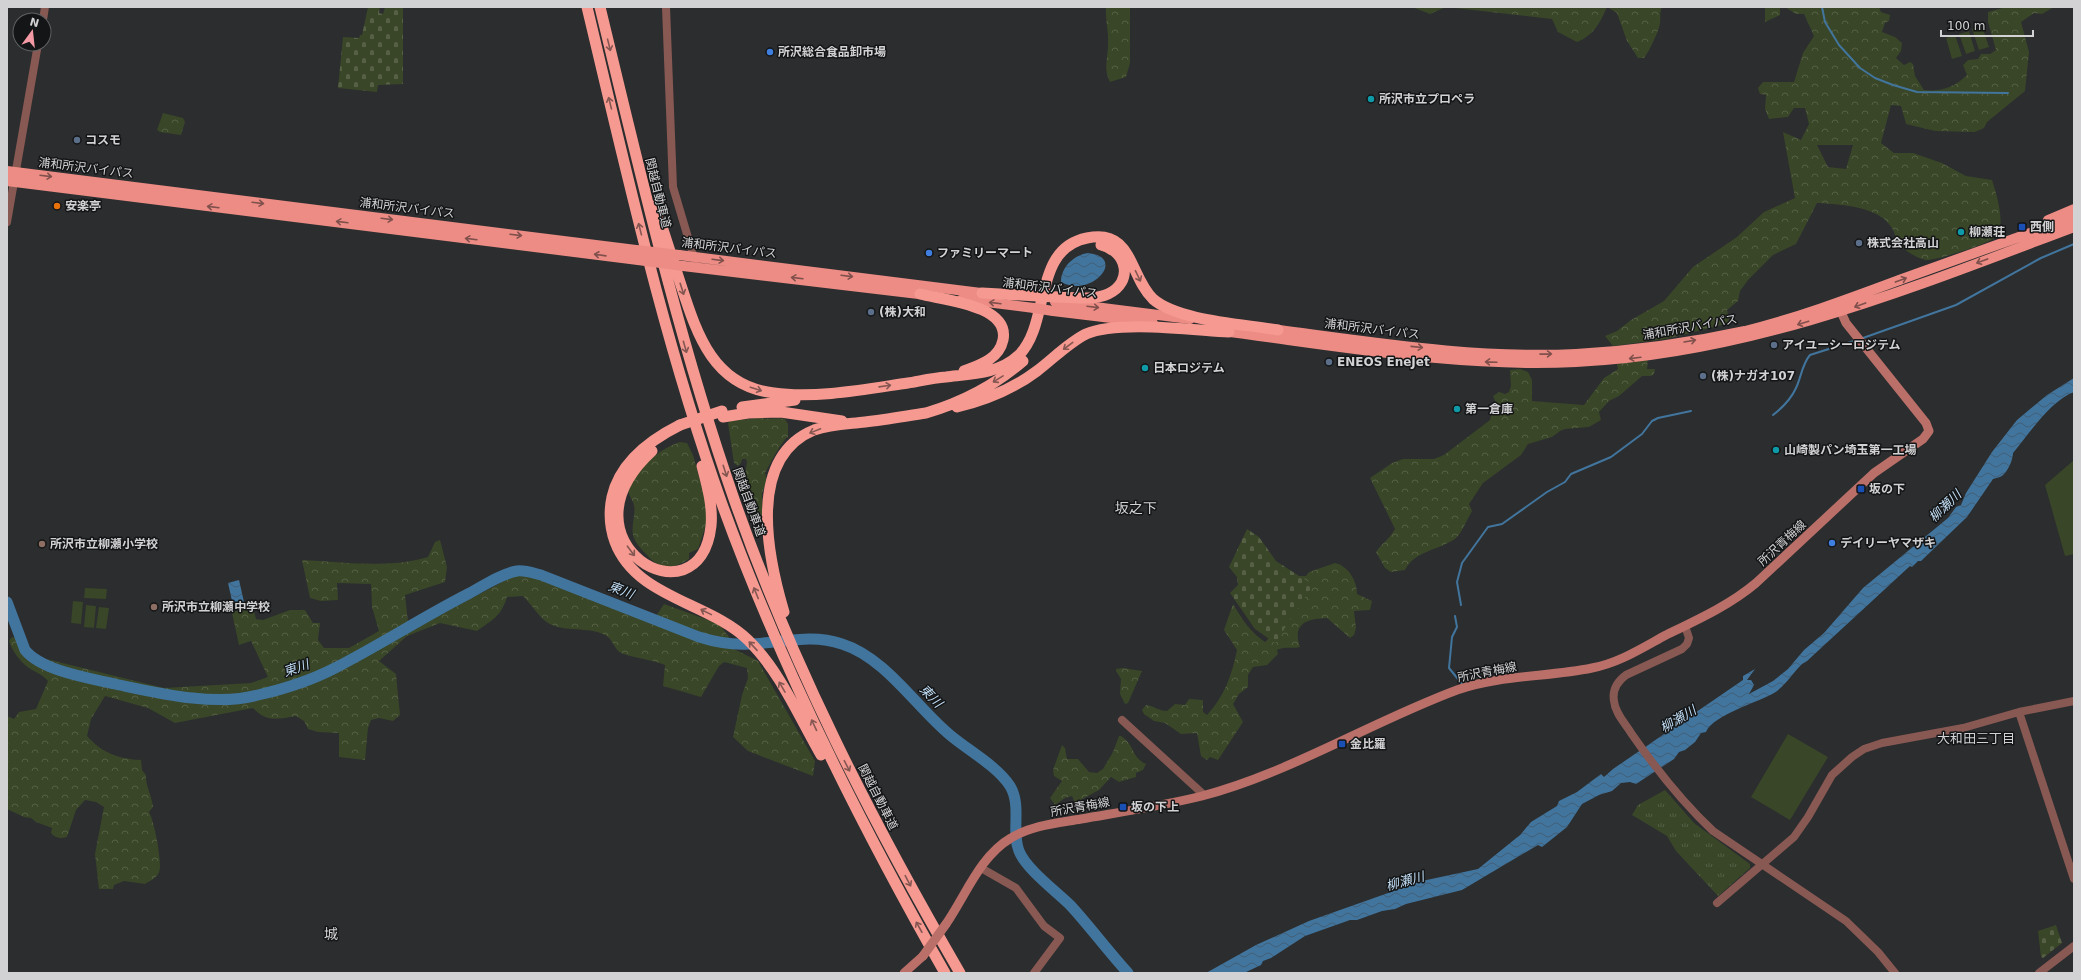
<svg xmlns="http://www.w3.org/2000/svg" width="2081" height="980" font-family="'DejaVu Sans','Noto Sans JP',sans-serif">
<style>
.grass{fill:url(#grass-tufts)}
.forest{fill:url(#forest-crowns);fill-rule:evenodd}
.cemetery{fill:url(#cemetery-stones)}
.pitch{fill:#394627}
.water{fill:url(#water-waves)}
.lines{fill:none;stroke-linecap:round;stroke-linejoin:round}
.stream{stroke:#42759d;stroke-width:2}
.river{stroke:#42759d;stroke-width:11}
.tertiary{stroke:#885853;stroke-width:8}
.secondary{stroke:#ba6f68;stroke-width:9}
.trunk{stroke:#ec8c84;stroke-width:10}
.motorway{stroke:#f69990;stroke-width:11}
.secondary-bridge{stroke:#ba6f68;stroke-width:9}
.trunk-bridge{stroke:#ec8c84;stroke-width:10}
.motorway-bridge{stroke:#f69990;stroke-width:11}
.oneway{stroke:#855753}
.oneway2{stroke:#80504d}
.shop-dot{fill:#3f7fe0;stroke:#141516;stroke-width:1.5}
.culture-dot{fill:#0f9aa8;stroke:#141516;stroke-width:1.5}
.service-dot{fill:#5c6f8a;stroke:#141516;stroke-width:1.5}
.food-dot{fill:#e8710a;stroke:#141516;stroke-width:1.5}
.transit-dot{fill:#1a4fb4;stroke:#141516;stroke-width:1.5}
.education-dot{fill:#8d6e63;stroke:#141516;stroke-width:1.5}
.labels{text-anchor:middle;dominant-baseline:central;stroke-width:3;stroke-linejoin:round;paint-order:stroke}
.poi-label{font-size:12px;font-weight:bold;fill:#d2d2d4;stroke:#141516;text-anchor:start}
.street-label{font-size:12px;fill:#d2d2d4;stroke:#141516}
.water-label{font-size:13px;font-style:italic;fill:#c1def6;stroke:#141516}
.neighbourhood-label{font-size:13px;fill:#d2d2d4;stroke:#141516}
.quarter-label{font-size:14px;fill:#d2d2d4;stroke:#141516}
</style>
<defs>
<pattern id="grass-tufts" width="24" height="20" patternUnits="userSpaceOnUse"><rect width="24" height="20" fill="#394627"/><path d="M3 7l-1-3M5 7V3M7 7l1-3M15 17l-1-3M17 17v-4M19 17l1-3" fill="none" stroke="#556045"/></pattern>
<pattern id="forest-crowns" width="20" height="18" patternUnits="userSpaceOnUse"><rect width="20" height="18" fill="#394627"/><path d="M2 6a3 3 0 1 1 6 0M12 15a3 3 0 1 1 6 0" fill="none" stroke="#556045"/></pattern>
<pattern id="cemetery-stones" width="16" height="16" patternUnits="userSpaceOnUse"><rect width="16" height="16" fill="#394627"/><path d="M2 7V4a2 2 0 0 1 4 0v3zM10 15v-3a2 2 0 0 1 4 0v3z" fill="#556045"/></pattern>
<pattern id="water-waves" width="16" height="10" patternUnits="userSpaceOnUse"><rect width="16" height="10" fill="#42759d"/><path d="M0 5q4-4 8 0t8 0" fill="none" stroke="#415f78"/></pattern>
</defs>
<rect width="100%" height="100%" fill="#2b2d2f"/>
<path class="grass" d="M 1665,790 L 1694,823 L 1750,864 L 1750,868 L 1718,896 L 1676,851 L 1667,836 L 1632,815 L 1638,805 Z"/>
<path class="forest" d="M 1106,7 L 1130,7 L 1130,63 L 1126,77 L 1110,82 C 1103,69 1108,58 1108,45 C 1109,32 1105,20 1106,7 Z
M 1412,7 L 1607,7 C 1600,23 1594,35 1577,42 L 1558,32 L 1552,19 L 1446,7 L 1430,14 Z
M 1607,7 L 1662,7 C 1659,13 1661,17 1660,23 C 1659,31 1649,52 1644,58 L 1638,58 L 1627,41 L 1617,13 Z
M 1765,7 L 1780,7 L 1780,15 L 1765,22 Z
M 1785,7 L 1879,7 L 1881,12 L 1890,15 L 1889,21 L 1885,23 L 1882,32 L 1895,37 L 1902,43 L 1901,51 L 1896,58 L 1904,65 L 1910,62 L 1913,64 L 1915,76 L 1924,90 C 1941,92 1955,87 1967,75 L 1963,65 L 1968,60 L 1978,59 L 1981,54 L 1990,54 L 1996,50 L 1988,22 L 1988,12 L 2006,7 L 2054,7 L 2042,14 L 2034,13 L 2021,22 L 2029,52 L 2025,91 L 1987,122 L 1984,128 L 1975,132 L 1935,131 L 1906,124 L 1901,106 L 1891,105 L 1881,143 L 1894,153 L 1913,153 L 1942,163 L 1966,176 L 1992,180 C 1996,192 2004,219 1999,231 C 1997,234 1994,238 1991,240 C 1983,245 1935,261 1926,260 C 1915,258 1906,250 1897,244 C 1894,206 1845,205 1817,203 L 1796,244 L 1773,255 L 1748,280 L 1740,291 L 1738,301 L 1727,310 L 1730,323 L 1666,339 L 1613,346 L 1605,336 L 1617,331 L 1631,320 L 1664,301 L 1693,267 L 1737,237 L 1764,212 L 1795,198 L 1783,132 L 1801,140 L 1809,124 L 1805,108 L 1794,108 L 1788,117 L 1769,119 L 1765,109 L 1766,95 L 1760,94 L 1758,88 L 1763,82 L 1794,82 L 1803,53 L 1814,36 L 1804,14 L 1796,14 ZM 1817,145 L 1853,145 L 1846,169 L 1828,167 Z
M 163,113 L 183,118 L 185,122 L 181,135 L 160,132 L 157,130 Z
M 1648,358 L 1647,369 L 1655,369 L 1654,374 L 1651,376 L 1642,376 L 1619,396 L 1609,401 L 1599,412 L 1601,420 L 1589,427 L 1565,429 L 1560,431 L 1552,437 L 1528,444 L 1521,455 L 1483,483 L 1469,504 L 1472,511 C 1467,519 1462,533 1456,538 C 1440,550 1414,551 1405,570 L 1391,572 L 1385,568 L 1376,552 C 1381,544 1389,540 1395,529 L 1370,478 L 1392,463 L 1403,459 L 1434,459 L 1444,455 L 1490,420 L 1492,411 L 1497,406 L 1493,396 L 1499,392 L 1505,394 L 1509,392 L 1511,386 L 1510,370 L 1520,369 L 1528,372 L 1532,380 L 1532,401 L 1584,405 L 1604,378 L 1618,369 L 1617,364 L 1620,360 Z
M 760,418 C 769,420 776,417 785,419 L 788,424 L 788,437 C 782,440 769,466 765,473 L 767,481 L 762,493 L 763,515 L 757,520 L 756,511 L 743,488 L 747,462 L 746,459 L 742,459 L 741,463 L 738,466 L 734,463 L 728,423 L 731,421 Z
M 680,442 L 687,443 L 693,455 L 706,502 L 706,525 L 698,549 L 689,553 L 689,559 C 673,569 660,571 647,555 C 642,550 635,543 633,535 C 631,525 636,514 634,505 C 632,498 627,495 629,488 C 635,469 662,447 680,442 Z
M 440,540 L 447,567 L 445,582 L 405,595 L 408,622 L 438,616 L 519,573 L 538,577 L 652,622 L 664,604 L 719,624 L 729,637 L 734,649 L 758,661 L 815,761 L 813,776 L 748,751 L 733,737 L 742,695 L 748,678 L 747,668 L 724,662 L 719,666 L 701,697 L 663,686 L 665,665 C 651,659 636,659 621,653 C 614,649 612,638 605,635 C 588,626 565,633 548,623 C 539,617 531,604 523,596 L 507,597 C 501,617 492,620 477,631 L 440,623 L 407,636 L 379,661 L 396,674 L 400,715 L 393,721 L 379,718 L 371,720 L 368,728 L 365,760 L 339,757 L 339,733 L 318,732 L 308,729 L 304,721 L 296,716 C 278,719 267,723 253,708 L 175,723 L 148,708 L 105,696 L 91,719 L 87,736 C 102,753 119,759 141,760 L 142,770 L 146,775 C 145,784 152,797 153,807 L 149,812 C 154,820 163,864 159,872 C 158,877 150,881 145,884 L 124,881 L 114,885 L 113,889 L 99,889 L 95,854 L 104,807 L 96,802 L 85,800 L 76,810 L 67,837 C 61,839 55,838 51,833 L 52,828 L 36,822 L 31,818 L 24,817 L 7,809 L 7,716 L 14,719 L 19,712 L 36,709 L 48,681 C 43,675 38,673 32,670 C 22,664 13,653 9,641 L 12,637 C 23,639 27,648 34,656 L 164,688 L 251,683 L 268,677 L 251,641 L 239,645 L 232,613 C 239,609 247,607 254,611 L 256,619 L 263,620 L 290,610 L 305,610 L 313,623 L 320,623 L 318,640 L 324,648 L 349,648 L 379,631 L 372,607 L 371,584 L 337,583 L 338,600 L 321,601 L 310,598 L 302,560 C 343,562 388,569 428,557 L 435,542 Z
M 1335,563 C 1348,566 1357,580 1357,594 L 1372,601 L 1370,610 L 1354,611 L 1356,628 L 1354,635 L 1350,638 L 1327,618 C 1307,619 1292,623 1300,647 C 1292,649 1285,646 1277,650 L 1278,654 L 1267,665 L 1253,667 L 1248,675 L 1248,687 L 1239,694 L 1233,704 L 1243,722 L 1218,760 L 1210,757 L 1207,760 L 1201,756 L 1197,733 L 1181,734 L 1165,723 L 1154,721 L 1144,714 L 1142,710 L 1146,705 C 1154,706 1159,711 1167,711 L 1175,704 L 1185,705 L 1189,699 L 1203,700 L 1203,712 L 1207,715 C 1224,697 1232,675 1237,650 L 1224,630 L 1233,604 C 1242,619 1250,632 1265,642 L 1270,637 L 1296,576 L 1306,576 L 1309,572 Z
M 1123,668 L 1142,671 L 1128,703 L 1125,704 L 1120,694 L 1121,679 L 1116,671 L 1116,669 Z
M 1119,736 L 1121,736 C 1135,745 1131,757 1146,764 L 1143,770 L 1136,773 L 1136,777 L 1119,782 L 1111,777 L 1099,790 L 1075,803 L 1072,796 L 1065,798 L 1055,805 L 1050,798 L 1062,781 L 1054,776 L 1053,770 L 1062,745 L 1065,748 L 1067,759 L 1078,759 L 1089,772 L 1097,773 L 1103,769 L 1113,752 Z"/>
<path class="cemetery" d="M 368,7 L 380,7 L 379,13 L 383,14 L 385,7 L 403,7 L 403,84 L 378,85 L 377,92 L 338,88 L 343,37 L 359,38 L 360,35 L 362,35 Z
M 1247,529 L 1259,537 L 1276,561 L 1313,585 L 1275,643 L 1255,629 L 1230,593 L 1238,585 L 1237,577 L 1229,567 Z
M 2056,925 L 2062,943 L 2043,958 L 2041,957 L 2038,931 Z"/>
<path class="pitch" d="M 1982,26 L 1989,47 L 1979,50 L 1972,29 Z
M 1969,31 L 1975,51 L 1966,54 L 1959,34 Z
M 1955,35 L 1962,56 L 1952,59 L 1946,38 Z
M 2074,460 L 2074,554 L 2065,556 L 2045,485 Z
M 85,588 L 107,589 L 106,599 L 84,598 Z
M 73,601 L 83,602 L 81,624 L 71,623 Z
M 86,605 L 96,606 L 94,628 L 84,627 Z
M 99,607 L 109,608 L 106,629 L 96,628 Z
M 1788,734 L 1828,757 L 1790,820 L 1751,797 Z"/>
<path class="water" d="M 1088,253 C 1128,257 1091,299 1061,282 C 1061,267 1074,255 1088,253 Z
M 2074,378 L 2074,392 C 2050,401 2029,434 2013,453 C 2013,460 2007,474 2000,477 C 1998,478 1995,478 1993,479 L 1967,517 L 1921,561 L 1918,561 L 1912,567 L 1910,566 L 1807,661 L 1802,664 C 1793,673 1785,686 1774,693 C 1759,702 1713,715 1706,732 L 1701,733 L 1695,742 L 1685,750 L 1679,752 L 1674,759 L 1636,784 L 1630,782 L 1621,783 L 1612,791 L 1599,795 L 1582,804 L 1567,827 L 1542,847 L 1538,845 L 1462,890 L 1406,904 L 1395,909 L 1382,911 L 1357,920 L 1350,920 L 1305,936 L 1271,958 L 1263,961 L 1261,965 L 1244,973 L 1206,973 L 1256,945 L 1309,921 L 1422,881 L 1478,869 L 1520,835 L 1531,822 L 1557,806 L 1559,801 L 1577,792 L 1601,774 L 1604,777 L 1613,769 L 1743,680 L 1743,676 L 1755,669 L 1747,680 L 1751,680 L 1754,685 L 1749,694 L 1773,681 L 1788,669 L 1804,650 L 1824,633 L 1863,588 L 1948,518 L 1956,507 L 1961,505 L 1966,493 L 1992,452 L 2017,420 L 2047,395 Z
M 239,580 L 244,602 L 233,605 L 228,583 Z"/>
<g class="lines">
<path class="stream" d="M 1822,7 L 1825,22 L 1839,45 L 1860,68 L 1875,78 L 1893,85 L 1917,92 L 2008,93
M 1863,338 L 1956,305 L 2041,258 L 2074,244
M 1773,415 C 1782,408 1791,399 1796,388 C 1801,378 1802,364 1810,355 L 1857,340
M 1461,605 L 1457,582 L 1462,563 L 1488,527 L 1502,524 L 1547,492 L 1565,482 L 1571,474 L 1611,457 L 1642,434 L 1652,421 L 1658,418 L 1691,411
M 1455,616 L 1457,627 L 1452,637 L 1449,668 L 1462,684"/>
<path class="river" d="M 7,602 L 25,650 C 42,671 89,678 115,684 C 158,693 215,707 258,695 C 284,689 312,680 335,668 C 380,645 423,617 468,594 C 483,586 500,574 517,571 C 525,570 533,573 541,575 L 699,637 C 715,642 732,645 749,644 C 781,643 811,633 842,644 C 886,658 916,707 950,735 C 969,751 997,766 1010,786 C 1022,806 1011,831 1019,851 C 1026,869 1057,892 1071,906 C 1091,928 1108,951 1128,973"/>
<path class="tertiary" d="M 666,7 L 673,187 L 695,261
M 43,20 L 45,7
M 7,222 L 38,44
M 1685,626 L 1689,638 L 1687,644 L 1682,649 L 1626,675 C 1618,681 1612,690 1614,701 C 1615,713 1625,723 1631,733 C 1656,769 1681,801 1713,831 L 1846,921 L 1878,952 L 1895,973
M 2019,712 L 2074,879
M 1122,720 L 1204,795
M 981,868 L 1016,888 L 1044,926 L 1060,938 L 1034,973
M 1717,903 L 1794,837 L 1808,817 L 1832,775 L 1852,757 L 1864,749 L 1882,743 L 1963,728 L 2019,712 L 2074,701
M 2039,973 L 2074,946"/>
<path class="secondary" d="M 946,924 C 966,895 980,856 1011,838 C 1032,825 1058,823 1081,819 C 1121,812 1162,806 1202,796 C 1292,772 1371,722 1457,690 C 1500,675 1548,677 1592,668 C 1619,663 1642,648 1666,635 C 1697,620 1730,605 1756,583 L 1874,473 L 1923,439 L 1929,431 L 1926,423 L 1846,323 L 1838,305
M 904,973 L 923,956"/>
<path class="trunk" d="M 7,171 L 636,250
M 7,181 L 638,260
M 2048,220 L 2074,209
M 679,255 L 989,294
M 683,266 L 927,295
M 962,299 L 1034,308
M 1055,302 L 1190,319
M 1053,311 L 1153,323
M 1271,329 C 1372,342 1474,359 1576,354 C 1633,351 1690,343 1745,331 C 1798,318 1851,298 1902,279 C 1960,258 2017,238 2074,217
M 1222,331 C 1339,346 1459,368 1576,362 C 1751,354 1912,288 2074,227"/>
<path class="motorway" d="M 587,7 C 627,174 664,342 722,504 C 781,667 859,822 945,973
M 600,7 C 640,172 678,338 734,499 C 792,665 872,821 960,973
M 655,205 C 663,230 671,255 679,279 C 696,331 711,386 774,393 C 815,399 867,389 908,383 C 920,381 933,378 946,377 C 971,374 999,374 1019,355 C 1051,323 1032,249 1087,238 C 1133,228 1129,276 1153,299 C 1178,321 1244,324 1278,330
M 982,293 L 1037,296
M 920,294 C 943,300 1010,305 1003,340 C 999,359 980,365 964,371
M 1056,297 C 1072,297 1093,301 1108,294 C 1134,282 1127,251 1101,245
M 742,407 L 795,400
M 957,407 C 986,400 1013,389 1037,371 C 1053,359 1068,343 1086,334 C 1117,320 1192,330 1229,332
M 723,417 L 748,413 L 781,412 L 842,421
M 680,425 C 650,440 620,462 612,497 C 609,511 610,528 615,542 C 636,598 709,602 748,640 C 780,671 799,717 821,755
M 652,451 C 553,542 700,627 711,526 C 713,506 707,485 702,466
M 784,612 C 768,558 746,458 814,430 C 831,424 848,424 865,422 C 885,420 906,416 926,413 C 960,403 995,385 1023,361"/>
<path class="secondary-bridge" d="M 923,956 L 946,924"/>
<path class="trunk-bridge" d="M 636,250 L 679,255
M 638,260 L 683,266
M 1034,308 L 1053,311"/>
<path class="motorway-bridge" d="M 1037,296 L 1056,297
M 680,425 L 722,411"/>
</g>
<defs><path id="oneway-shaft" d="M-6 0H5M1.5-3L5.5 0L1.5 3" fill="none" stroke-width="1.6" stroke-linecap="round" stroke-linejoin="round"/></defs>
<g class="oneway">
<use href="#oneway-shaft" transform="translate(609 45) rotate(76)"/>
<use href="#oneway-shaft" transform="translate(610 103) rotate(-104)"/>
<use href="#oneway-shaft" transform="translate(640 229) rotate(-104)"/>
<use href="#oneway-shaft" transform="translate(1138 276) rotate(64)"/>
<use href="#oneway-shaft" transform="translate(682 289) rotate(72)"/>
<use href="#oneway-shaft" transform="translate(1068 346) rotate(143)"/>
<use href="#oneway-shaft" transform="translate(685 347) rotate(74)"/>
<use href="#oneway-shaft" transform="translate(998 379) rotate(148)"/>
<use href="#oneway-shaft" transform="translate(885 386) rotate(-8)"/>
<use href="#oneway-shaft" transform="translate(756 389) rotate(18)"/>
<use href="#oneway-shaft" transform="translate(815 431) rotate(158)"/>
<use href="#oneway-shaft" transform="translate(725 471) rotate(72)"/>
<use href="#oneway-shaft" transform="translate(631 551) rotate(53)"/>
<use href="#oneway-shaft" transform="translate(756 593) rotate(-112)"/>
<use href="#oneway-shaft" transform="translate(706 612) rotate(-154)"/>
<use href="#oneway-shaft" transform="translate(753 646) rotate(-133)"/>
<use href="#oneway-shaft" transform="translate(782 687) rotate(-120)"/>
<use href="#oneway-shaft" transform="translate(814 725) rotate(-115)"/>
<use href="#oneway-shaft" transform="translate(847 766) rotate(63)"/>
<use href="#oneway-shaft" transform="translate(908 881) rotate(62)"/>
<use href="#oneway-shaft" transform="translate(919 927) rotate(-119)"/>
</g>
<g class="oneway2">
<use href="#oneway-shaft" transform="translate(46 176) rotate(7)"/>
<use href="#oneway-shaft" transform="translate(258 203) rotate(7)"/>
<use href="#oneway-shaft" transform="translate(213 207) rotate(-173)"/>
<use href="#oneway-shaft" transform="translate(387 219) rotate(7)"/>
<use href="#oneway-shaft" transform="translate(342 222) rotate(-173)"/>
<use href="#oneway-shaft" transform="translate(516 235) rotate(7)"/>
<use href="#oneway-shaft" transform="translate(471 239) rotate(-173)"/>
<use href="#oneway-shaft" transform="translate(600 255) rotate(-172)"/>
<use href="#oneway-shaft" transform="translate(718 260) rotate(7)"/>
<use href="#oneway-shaft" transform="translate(1982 261) rotate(160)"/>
<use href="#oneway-shaft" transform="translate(847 276) rotate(7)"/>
<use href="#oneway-shaft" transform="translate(797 278) rotate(-173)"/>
<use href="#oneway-shaft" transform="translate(1901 280) rotate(-20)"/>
<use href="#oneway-shaft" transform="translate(995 303) rotate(-173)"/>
<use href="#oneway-shaft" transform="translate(1860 305) rotate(160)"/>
<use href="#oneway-shaft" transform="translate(1093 307) rotate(7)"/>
<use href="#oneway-shaft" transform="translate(1803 323) rotate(163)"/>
<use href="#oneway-shaft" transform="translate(1690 341) rotate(-10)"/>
<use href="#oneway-shaft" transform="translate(1417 347) rotate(6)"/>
<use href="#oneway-shaft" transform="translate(1546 354) rotate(-1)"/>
<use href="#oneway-shaft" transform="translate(1635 358) rotate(173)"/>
<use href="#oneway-shaft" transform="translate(1491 362) rotate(-178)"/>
</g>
<g class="shop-dot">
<circle cx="770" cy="52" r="4"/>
<circle cx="929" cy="253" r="4"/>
<circle cx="1832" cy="543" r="4"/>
</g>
<g class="culture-dot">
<circle cx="1371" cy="99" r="4"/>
<circle cx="1961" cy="232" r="4"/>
<circle cx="1145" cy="368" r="4"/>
<circle cx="1457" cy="409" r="4"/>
<circle cx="1776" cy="450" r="4"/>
</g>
<g class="service-dot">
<circle cx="77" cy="140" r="4"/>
<circle cx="1859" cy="243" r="4"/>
<circle cx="871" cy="312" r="4"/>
<circle cx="1774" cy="345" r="4"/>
<circle cx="1329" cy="362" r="4"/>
<circle cx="1703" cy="376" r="4"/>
</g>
<circle class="food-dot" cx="57" cy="206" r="4"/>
<g class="transit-dot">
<rect x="2018" y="223" width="8" height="8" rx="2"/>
<rect x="1857" y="485" width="8" height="8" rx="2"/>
<rect x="1338" y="740" width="8" height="8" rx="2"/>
<rect x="1119" y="803" width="8" height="8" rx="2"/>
</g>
<g class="education-dot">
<circle cx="42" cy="544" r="4"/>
<circle cx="154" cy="607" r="4"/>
</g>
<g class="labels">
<g class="poi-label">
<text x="778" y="52">所沢総合食品卸市場</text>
<text x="1379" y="99">所沢市立プロペラ</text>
<text x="85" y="140">コスモ</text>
<text x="65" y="206">安楽亭</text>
<text x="2030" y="227">西側</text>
<text x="1969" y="232">柳瀬荘</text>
<text x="1867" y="243">株式会社高山</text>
<text x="937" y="253">ファミリーマート</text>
<text x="879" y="312">(株)大和</text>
<text x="1782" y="345">アイユーシーロジテム</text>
<text x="1337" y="362">ENEOS EneJet</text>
<text x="1153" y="368">日本ロジテム</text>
<text x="1711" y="376">(株)ナガオ107</text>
<text x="1465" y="409">第一倉庫</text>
<text x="1784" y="450">山崎製パン埼玉第一工場</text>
<text x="1869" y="489">坂の下</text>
<text x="1840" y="543">デイリーヤマザキ</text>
<text x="50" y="544">所沢市立柳瀬小学校</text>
<text x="162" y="607">所沢市立柳瀬中学校</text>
<text x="1350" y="744">金比羅</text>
<text x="1131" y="807">坂の下上</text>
</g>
<g class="street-label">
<text transform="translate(86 168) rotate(7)">浦和所沢バイパス</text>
<text transform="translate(658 193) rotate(76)">関越自動車道</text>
<text transform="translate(407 208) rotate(7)">浦和所沢バイパス</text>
<text transform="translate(729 248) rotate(7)">浦和所沢バイパス</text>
<text transform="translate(1050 288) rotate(7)">浦和所沢バイパス</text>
<text transform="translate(1690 327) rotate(-10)">浦和所沢バイパス</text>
<text transform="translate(1372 329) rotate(7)">浦和所沢バイパス</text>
<text transform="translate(749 502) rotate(70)">関越自動車道</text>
<text transform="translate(1782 543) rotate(-43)">所沢青梅線</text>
<text transform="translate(1487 672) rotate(-11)">所沢青梅線</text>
<text transform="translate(878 797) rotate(63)">関越自動車道</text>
<text transform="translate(1080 807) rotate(-10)">所沢青梅線</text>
</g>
<g class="water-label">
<text transform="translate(1945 506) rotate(-44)">柳瀬川</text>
<text transform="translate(621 590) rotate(21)">東川</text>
<text transform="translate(296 668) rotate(-19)">東川</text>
<text transform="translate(931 696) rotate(45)">東川</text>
<text transform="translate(1678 719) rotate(-31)">柳瀬川</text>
<text transform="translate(1405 881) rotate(-15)">柳瀬川</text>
</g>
<g class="neighbourhood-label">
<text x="1976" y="738">大和田三丁目</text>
</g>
<g class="quarter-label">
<text x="1136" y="508">坂之下</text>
<text x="331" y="934">城</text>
</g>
</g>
<rect width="2081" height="980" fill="none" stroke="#d2d2d4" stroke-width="16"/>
<g transform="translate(32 32) rotate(15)"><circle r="19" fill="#141516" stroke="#606162"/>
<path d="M0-3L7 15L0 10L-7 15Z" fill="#f49aa4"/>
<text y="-6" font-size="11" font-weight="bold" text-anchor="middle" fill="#d2d2d4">N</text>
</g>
<path d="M1941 30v6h92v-6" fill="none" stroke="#d2d2d4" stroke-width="2"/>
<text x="1947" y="30" font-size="12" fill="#d2d2d4" stroke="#141516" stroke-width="3" paint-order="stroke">100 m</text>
</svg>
